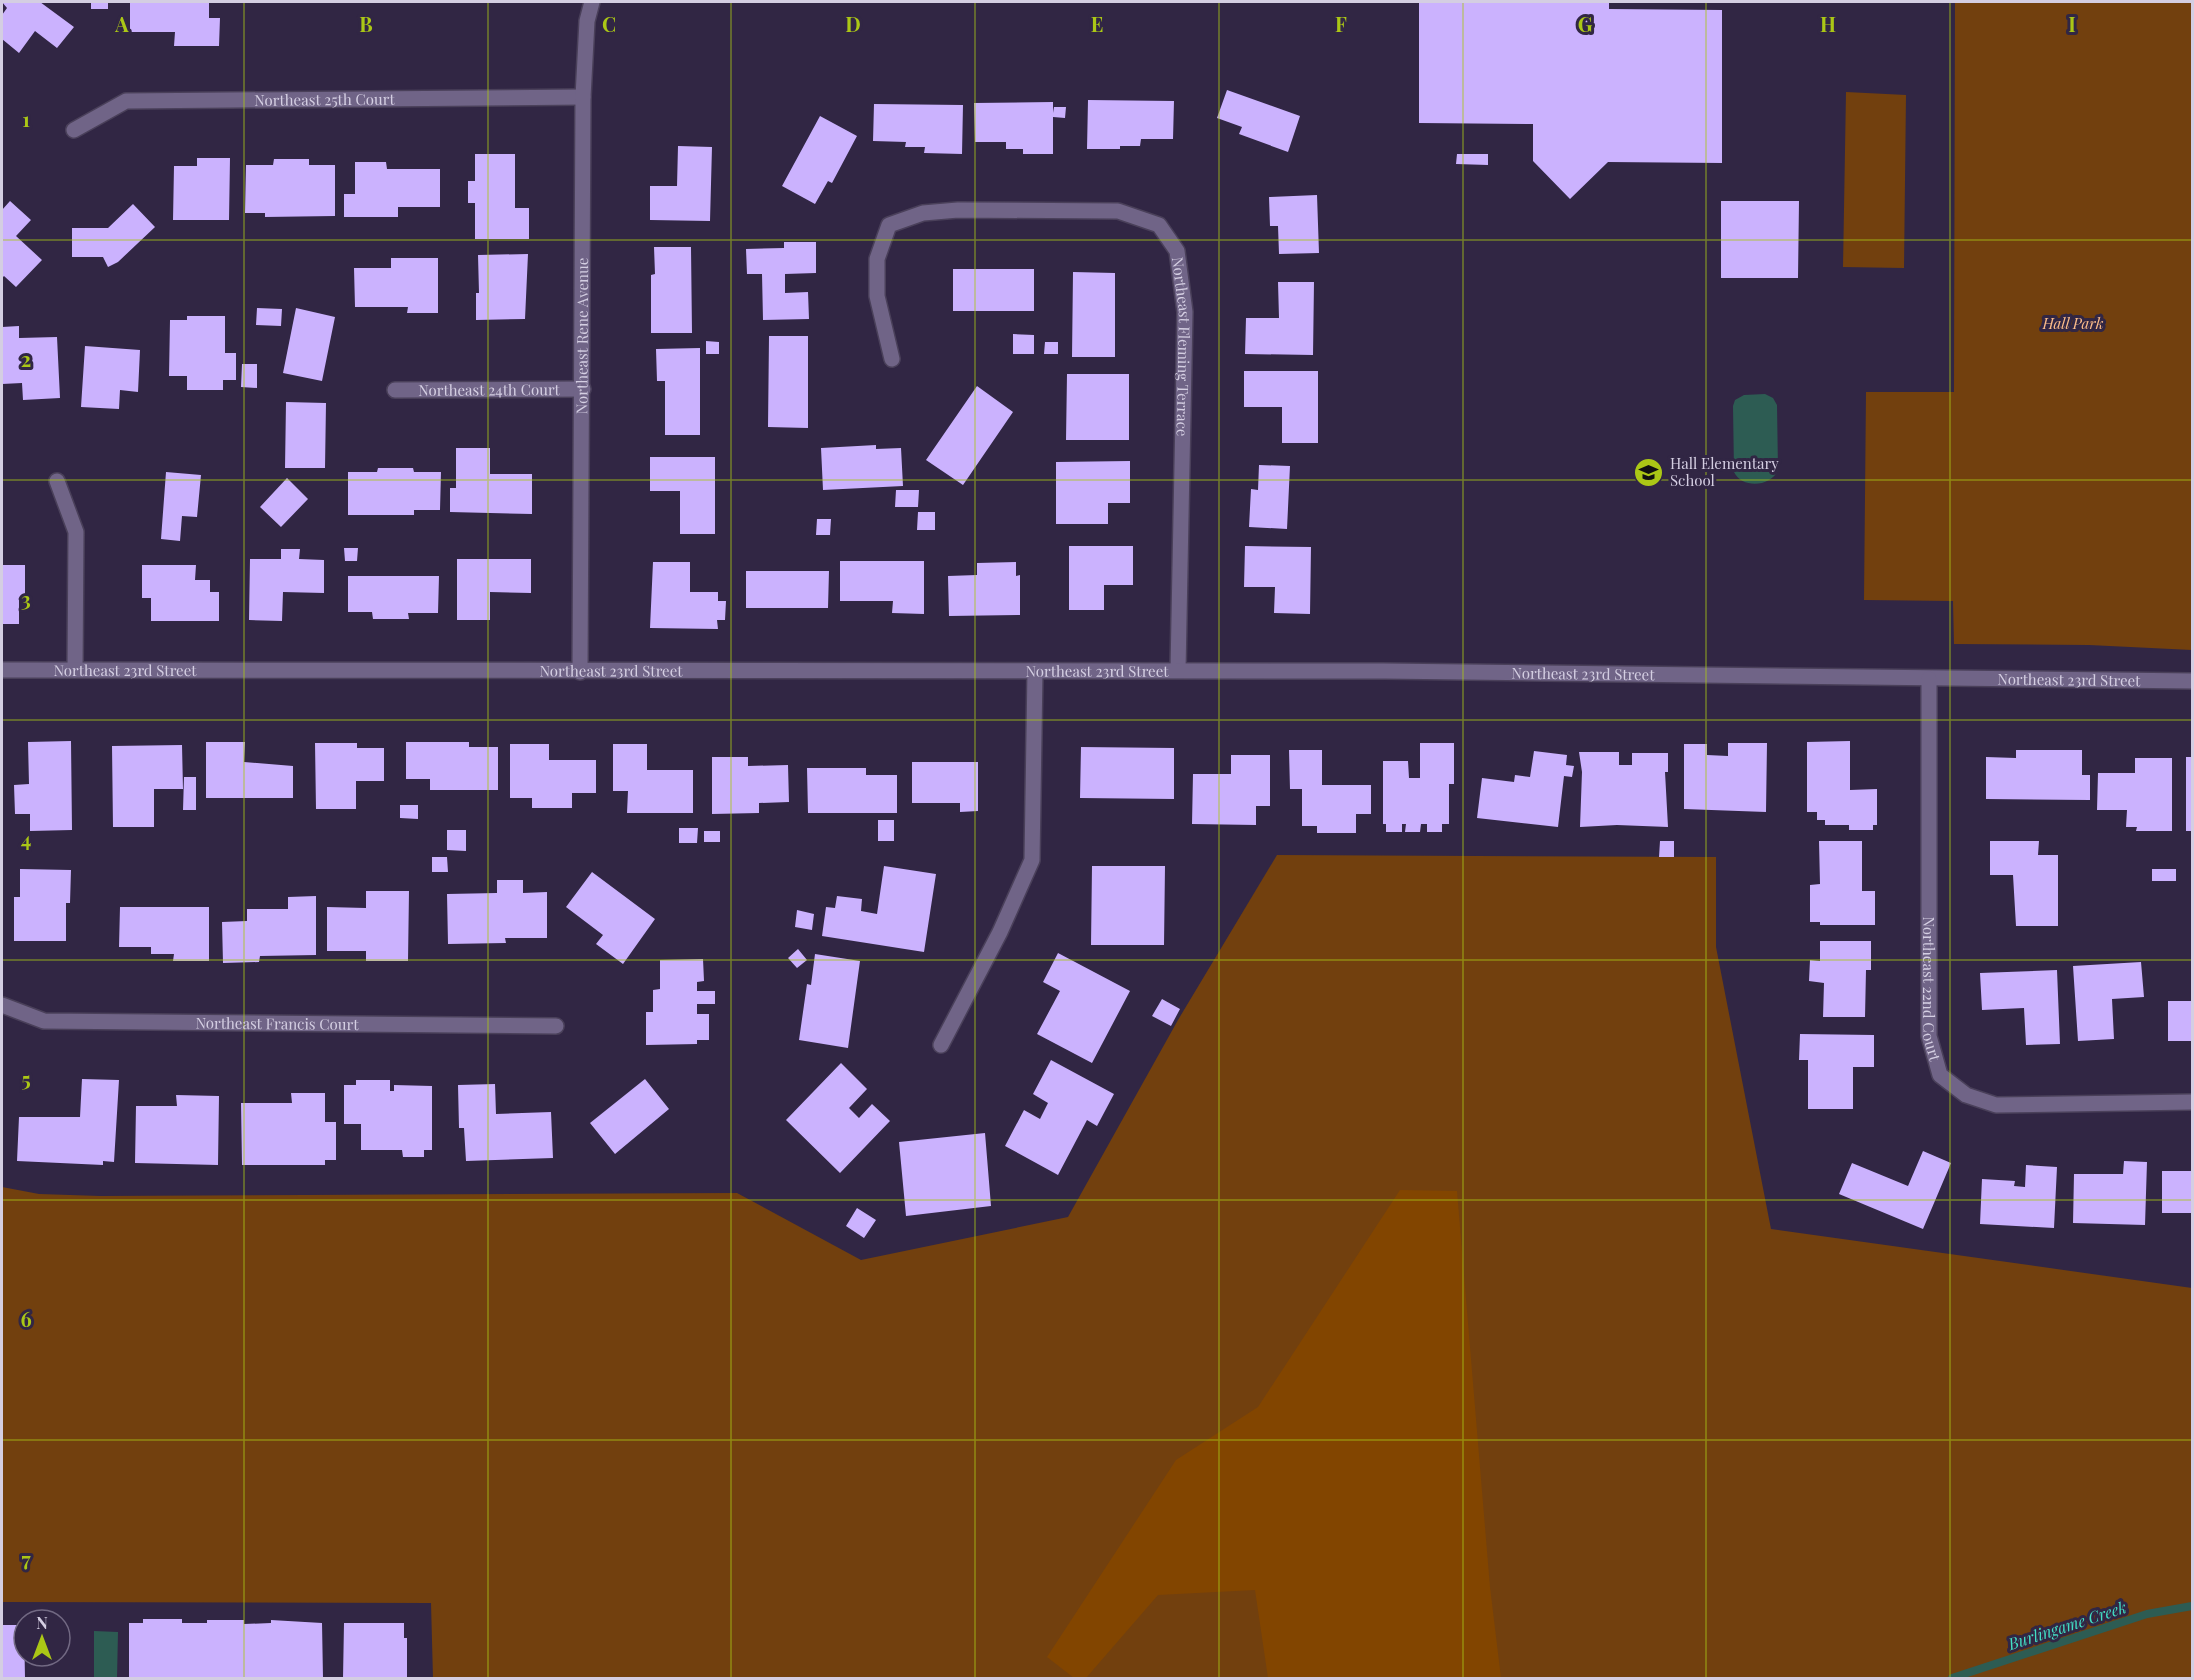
<svg xmlns="http://www.w3.org/2000/svg" width="2194" height="1680" font-family="'Playfair Display',serif">
<style>
.green{fill:#72400e}
.forest{fill:#824500}
.water{fill:#2d5c53}
.lines{fill:none;stroke-linecap:round;stroke-linejoin:round}
.stream{stroke:#2d5c53;stroke-width:8}
.building{fill:#cbb2fe}
.minor-casing{stroke:#4a405a;stroke-width:18}
.minor{stroke:#706487;stroke-width:15}
.grid{fill:none;stroke:#abc716;stroke-width:1.5;stroke-opacity:0.55}
.labels{text-anchor:middle;dominant-baseline:central;stroke-width:6;stroke-linejoin:round;paint-order:stroke}
.street-label{font-size:15px;fill:#d4cee2;stroke:#312644}
.park-label{font-size:15px;font-style:italic;fill:#fcbc89;stroke:#312644}
.poi-label{font-size:15px;fill:#d4cee2;stroke:#312644;text-anchor:start}
.water-label{font-size:16px;font-style:italic;fill:#43dfc5;stroke:#312644}
.grid-label{font-size:20px;text-anchor:middle;font-weight:bold;fill:#abc716;stroke:#312644;stroke-width:6;stroke-linejoin:round;paint-order:stroke}
</style>
<rect width="100%" height="100%" fill="#312644"/>
<path class="green" d="M 1955,2 L 2192,2 L 2192,650 L 2089,645 L 1954,644 L 1953,601 L 1864,600 L 1866,392 L 1954,392 Z
M 1846,92 L 1906,95 L 1904,268 L 1843,267 Z
M 1277,855 L 1716,857 L 1716,947 L 1771,1229 L 2192,1288 L 2192,1678 L 433,1678 L 431,1603 L 2,1602 L 2,1187 L 39,1194 L 100,1196 L 737,1193 L 861,1260 L 1068,1217 L 1178,1020 Z"/>
<path class="forest" d="M 1400,1190 L 1457,1191 L 1490,1587 L 1501,1678 L 1268,1678 L 1255,1590 L 1158,1595 L 1086,1678 L 1074,1678 L 1047,1657 L 1176,1460 L 1258,1407 Z"/>
<path class="water" d="M 1765,394 L 1773,398 L 1777,405 L 1778,470 C 1771,487 1742,489 1734,472 L 1733,406 L 1735,400 L 1744,395 Z
M 94,1631 L 118,1632 L 117,1678 L 94,1678 Z"/>
<g class="lines">
<path class="stream" d="M 1952,1678 L 2147,1614 L 2192,1606"/>
</g>
<path class="building" d="M 2,2 L 40,2 L 74,27 L 57,48 L 35,31 L 19,53 L 2,39 L 2,15 L 7,8 Z
M 91,2 L 108,2 L 108,9 L 91,9 Z
M 130,2 L 209,2 L 209,18 L 220,18 L 219,46 L 174,46 L 175,32 L 130,32 Z
M 1419,2 L 1609,2 L 1609,9 L 1722,10 L 1722,163 L 1608,162 L 1570,199 L 1533,161 L 1533,124 L 1419,123 Z
M 1227,90 L 1300,116 L 1288,152 L 1239,134 L 1242,127 L 1217,118 Z
M 1088,100 L 1174,101 L 1173,139 L 1141,139 L 1140,146 L 1120,146 L 1120,149 L 1087,149 Z
M 1053,102 L 1053,113 L 1054,107 L 1066,107 L 1065,118 L 1053,117 L 1053,154 L 1023,154 L 1023,149 L 1006,149 L 1006,142 L 975,142 L 974,103 Z
M 874,104 L 963,105 L 962,154 L 924,153 L 925,147 L 905,147 L 906,142 L 873,141 Z
M 820,116 L 857,136 L 832,183 L 828,181 L 815,204 L 782,186 Z
M 678,146 L 712,147 L 710,221 L 650,220 L 650,186 L 677,186 Z
M 475,154 L 515,154 L 515,208 L 529,208 L 529,239 L 475,239 L 475,203 L 468,203 L 468,181 L 475,181 Z
M 1457,154 L 1488,154 L 1488,165 L 1456,164 Z
M 197,158 L 230,158 L 229,220 L 173,220 L 174,166 L 197,166 Z
M 274,159 L 309,159 L 309,165 L 335,165 L 335,216 L 265,217 L 265,213 L 245,213 L 246,165 L 273,165 Z
M 355,162 L 386,162 L 387,169 L 440,169 L 440,207 L 398,207 L 398,217 L 344,217 L 344,194 L 355,194 Z
M 1317,195 L 1319,253 L 1279,254 L 1278,226 L 1270,226 L 1269,197 Z
M 10,201 L 31,220 L 16,236 L 42,260 L 16,287 L 4,276 L 2,278 L 2,210 Z
M 1721,201 L 1799,201 L 1798,278 L 1721,278 Z
M 133,204 L 155,227 L 118,262 L 108,267 L 103,257 L 72,257 L 72,228 L 108,228 Z
M 784,242 L 816,242 L 816,273 L 785,274 L 785,293 L 808,292 L 809,319 L 763,320 L 762,274 L 747,274 L 746,249 L 784,248 Z
M 654,247 L 691,247 L 692,333 L 651,333 L 651,275 L 655,274 Z
M 528,254 L 525,319 L 476,320 L 476,293 L 479,293 L 478,255 Z
M 391,258 L 438,258 L 438,313 L 407,313 L 408,307 L 355,307 L 354,268 L 391,268 Z
M 953,269 L 1034,269 L 1034,311 L 953,311 Z
M 1073,272 L 1115,273 L 1115,357 L 1072,357 Z
M 1278,282 L 1314,282 L 1313,355 L 1245,354 L 1246,318 L 1279,318 Z
M 257,308 L 282,309 L 281,326 L 256,325 Z
M 296,308 L 335,317 L 322,381 L 283,373 Z
M 187,316 L 225,316 L 225,353 L 236,353 L 236,380 L 223,380 L 223,390 L 187,390 L 187,376 L 169,376 L 170,320 L 187,320 Z
M 19,326 L 19,338 L 57,337 L 60,398 L 23,400 L 22,383 L 2,384 L 2,327 Z
M 1013,334 L 1034,335 L 1034,354 L 1013,354 Z
M 769,336 L 808,336 L 808,428 L 768,427 Z
M 706,341 L 719,342 L 719,354 L 706,354 Z
M 1045,342 L 1058,342 L 1058,354 L 1044,354 Z
M 85,346 L 140,350 L 138,392 L 120,390 L 119,409 L 81,407 Z
M 700,348 L 700,435 L 665,435 L 665,381 L 657,381 L 656,349 Z
M 242,364 L 257,364 L 257,388 L 241,387 Z
M 1244,371 L 1318,371 L 1318,443 L 1282,443 L 1282,407 L 1244,407 Z
M 1067,374 L 1129,374 L 1129,440 L 1066,440 Z
M 977,386 L 1013,412 L 963,485 L 926,460 Z
M 286,402 L 326,403 L 325,468 L 285,468 Z
M 876,445 L 876,449 L 901,448 L 903,486 L 823,490 L 821,448 Z
M 456,448 L 490,448 L 490,474 L 532,474 L 532,514 L 450,512 L 450,488 L 456,488 Z
M 650,457 L 715,457 L 715,534 L 680,534 L 680,491 L 650,491 Z
M 1130,461 L 1130,503 L 1108,503 L 1108,524 L 1056,524 L 1056,462 Z
M 1259,465 L 1290,466 L 1287,529 L 1249,527 L 1251,489 L 1258,490 Z
M 378,468 L 413,468 L 414,472 L 441,472 L 440,510 L 414,510 L 414,515 L 348,515 L 348,472 L 377,472 Z
M 166,472 L 201,475 L 197,517 L 182,516 L 180,541 L 161,539 Z
M 287,478 L 308,499 L 281,527 L 260,507 Z
M 896,490 L 919,490 L 918,507 L 895,507 Z
M 918,512 L 935,512 L 935,530 L 917,530 Z
M 817,519 L 831,519 L 830,535 L 816,535 Z
M 1069,546 L 1133,546 L 1133,585 L 1104,585 L 1104,610 L 1069,610 Z
M 1245,546 L 1311,547 L 1310,614 L 1274,613 L 1275,587 L 1244,587 Z
M 344,548 L 358,548 L 357,561 L 345,561 Z
M 281,549 L 300,549 L 299,559 L 324,560 L 324,593 L 283,592 L 282,621 L 249,620 L 250,559 L 281,559 Z
M 457,559 L 531,559 L 531,593 L 490,592 L 490,620 L 457,620 Z
M 840,561 L 924,561 L 924,614 L 892,613 L 893,601 L 840,601 Z
M 653,562 L 690,562 L 690,592 L 718,592 L 718,601 L 726,601 L 725,620 L 717,620 L 718,629 L 650,628 Z
M 1016,562 L 1016,576 L 1020,575 L 1020,615 L 949,616 L 948,576 L 977,575 L 977,563 Z
M 2,565 L 25,565 L 25,601 L 19,600 L 19,624 L 2,624 Z
M 142,565 L 196,565 L 195,580 L 210,580 L 210,592 L 219,592 L 219,621 L 151,621 L 151,598 L 142,598 Z
M 746,571 L 829,571 L 828,608 L 746,608 Z
M 348,576 L 439,576 L 438,613 L 408,613 L 409,619 L 373,619 L 372,612 L 348,612 Z
M 71,741 L 72,830 L 30,831 L 30,814 L 15,814 L 14,785 L 29,784 L 28,742 Z
M 1850,741 L 1850,790 L 1877,789 L 1877,825 L 1873,825 L 1873,830 L 1849,830 L 1849,825 L 1825,825 L 1825,820 L 1817,820 L 1817,812 L 1807,812 L 1807,742 Z
M 206,742 L 245,742 L 244,762 L 293,766 L 293,798 L 206,798 Z
M 406,742 L 469,742 L 469,747 L 498,747 L 498,790 L 430,790 L 430,779 L 406,779 Z
M 315,743 L 357,743 L 357,748 L 384,748 L 384,781 L 356,781 L 356,809 L 316,809 Z
M 1420,743 L 1454,743 L 1454,784 L 1449,784 L 1449,824 L 1442,824 L 1442,832 L 1427,832 L 1427,824 L 1421,824 L 1420,832 L 1405,832 L 1406,824 L 1402,824 L 1402,832 L 1386,832 L 1386,824 L 1383,824 L 1383,761 L 1408,761 L 1409,778 L 1420,778 Z
M 1728,743 L 1767,743 L 1766,812 L 1684,809 L 1684,744 L 1707,744 L 1707,755 L 1728,756 Z
M 510,744 L 549,744 L 549,760 L 596,760 L 596,793 L 572,793 L 572,808 L 532,808 L 532,798 L 510,798 Z
M 613,744 L 647,744 L 647,770 L 693,770 L 693,813 L 627,813 L 628,791 L 613,791 Z
M 182,745 L 183,789 L 154,789 L 154,827 L 113,827 L 112,746 Z
M 1081,747 L 1174,748 L 1174,799 L 1080,798 Z
M 1289,750 L 1322,750 L 1322,785 L 1371,785 L 1371,814 L 1356,814 L 1356,833 L 1317,833 L 1317,826 L 1302,826 L 1302,789 L 1290,789 Z
M 2016,750 L 2082,750 L 2082,775 L 2090,775 L 2090,800 L 1986,799 L 1986,757 L 2016,758 Z
M 1534,751 L 1567,755 L 1566,765 L 1574,766 L 1572,777 L 1564,776 L 1558,827 L 1477,818 L 1482,778 L 1514,782 L 1515,775 L 1530,777 Z
M 1579,752 L 1619,752 L 1619,765 L 1632,765 L 1632,753 L 1668,753 L 1668,772 L 1665,772 L 1668,827 L 1617,825 L 1580,827 L 1582,772 Z
M 1231,755 L 1270,755 L 1270,806 L 1256,806 L 1256,825 L 1192,824 L 1193,774 L 1231,774 Z
M 712,757 L 748,757 L 748,766 L 788,765 L 789,802 L 759,803 L 759,813 L 712,814 Z
M 2186,757 L 2192,757 L 2192,831 L 2186,831 Z
M 2135,758 L 2172,758 L 2172,831 L 2136,831 L 2137,827 L 2126,827 L 2127,810 L 2097,810 L 2098,773 L 2135,773 Z
M 912,762 L 978,762 L 978,811 L 960,812 L 960,803 L 912,803 Z
M 807,768 L 866,768 L 866,775 L 897,775 L 897,813 L 808,813 Z
M 184,777 L 196,777 L 196,810 L 183,810 Z
M 400,805 L 418,805 L 418,819 L 400,818 Z
M 878,820 L 894,820 L 894,841 L 878,841 Z
M 679,828 L 698,828 L 697,843 L 679,843 Z
M 447,830 L 466,830 L 466,851 L 447,850 Z
M 704,831 L 720,831 L 720,842 L 704,842 Z
M 1660,841 L 1674,841 L 1674,857 L 1659,857 Z
M 1819,841 L 1862,841 L 1862,891 L 1875,891 L 1875,925 L 1820,925 L 1820,922 L 1810,922 L 1810,885 L 1820,884 Z
M 1990,841 L 2039,841 L 2038,855 L 2058,855 L 2058,926 L 2016,926 L 2013,875 L 1990,875 Z
M 432,857 L 447,857 L 448,872 L 432,872 Z
M 884,866 L 936,874 L 924,952 L 822,936 L 826,907 L 835,908 L 837,896 L 862,899 L 861,911 L 877,914 Z
M 1092,866 L 1165,866 L 1164,945 L 1091,945 Z
M 20,869 L 71,870 L 70,903 L 66,903 L 66,941 L 14,941 L 14,897 L 20,897 Z
M 2152,869 L 2176,869 L 2176,881 L 2152,881 Z
M 592,872 L 655,919 L 623,964 L 596,944 L 603,935 L 566,907 Z
M 497,880 L 523,880 L 523,893 L 547,892 L 547,938 L 505,938 L 506,943 L 448,944 L 447,894 L 497,893 Z
M 366,891 L 409,891 L 408,961 L 366,961 L 366,951 L 327,951 L 327,907 L 366,908 Z
M 316,896 L 316,955 L 260,956 L 259,962 L 223,963 L 222,922 L 247,921 L 247,909 L 288,909 L 288,897 Z
M 120,907 L 209,907 L 209,961 L 173,961 L 174,954 L 151,954 L 151,947 L 119,947 Z
M 797,910 L 814,914 L 812,930 L 795,927 Z
M 1820,941 L 1871,941 L 1871,970 L 1866,970 L 1865,1017 L 1823,1017 L 1824,983 L 1809,981 L 1810,960 L 1820,961 Z
M 798,949 L 807,960 L 797,968 L 788,958 Z
M 1058,953 L 1130,991 L 1092,1063 L 1037,1034 L 1060,991 L 1043,982 Z
M 815,954 L 860,961 L 848,1048 L 799,1040 L 807,984 L 811,985 Z
M 703,959 L 704,981 L 697,982 L 697,991 L 715,991 L 715,1004 L 697,1004 L 697,1014 L 709,1014 L 709,1040 L 697,1040 L 697,1044 L 646,1045 L 646,1012 L 653,1012 L 653,990 L 660,989 L 660,960 Z
M 2141,962 L 2144,997 L 2112,999 L 2114,1039 L 2078,1041 L 2073,966 Z
M 2057,970 L 2060,1044 L 2026,1045 L 2024,1008 L 1982,1010 L 1980,973 Z
M 1162,999 L 1180,1009 L 1171,1026 L 1152,1016 Z
M 2168,1001 L 2192,1001 L 2192,1041 L 2168,1041 Z
M 1800,1034 L 1874,1035 L 1874,1067 L 1853,1067 L 1853,1109 L 1808,1109 L 1808,1060 L 1799,1060 Z
M 1051,1060 L 1114,1094 L 1097,1126 L 1087,1120 L 1058,1175 L 1005,1146 L 1024,1110 L 1040,1119 L 1048,1103 L 1033,1094 Z
M 841,1063 L 867,1089 L 849,1108 L 859,1118 L 872,1104 L 890,1121 L 840,1173 L 786,1120 Z
M 82,1079 L 119,1080 L 114,1162 L 103,1161 L 103,1165 L 17,1161 L 19,1117 L 80,1117 Z
M 645,1079 L 669,1109 L 615,1154 L 590,1123 Z
M 356,1080 L 390,1080 L 390,1091 L 394,1091 L 394,1085 L 432,1086 L 432,1150 L 424,1150 L 424,1157 L 403,1157 L 402,1150 L 361,1150 L 361,1124 L 344,1124 L 344,1085 L 356,1085 Z
M 495,1084 L 496,1114 L 551,1112 L 553,1158 L 466,1161 L 464,1128 L 459,1128 L 458,1085 Z
M 291,1093 L 325,1093 L 325,1122 L 336,1122 L 336,1160 L 325,1160 L 325,1165 L 242,1165 L 241,1103 L 292,1103 Z
M 176,1095 L 219,1096 L 218,1165 L 135,1163 L 136,1106 L 177,1106 Z
M 985,1133 L 991,1206 L 906,1216 L 899,1142 Z
M 1923,1151 L 1951,1163 L 1923,1229 L 1839,1194 L 1852,1163 L 1908,1186 Z
M 2124,1161 L 2147,1162 L 2145,1225 L 2073,1223 L 2074,1174 L 2123,1174 Z
M 2026,1165 L 2057,1167 L 2054,1228 L 1980,1224 L 1982,1179 L 2015,1181 L 2014,1186 L 2025,1187 Z
M 2162,1171 L 2192,1171 L 2192,1213 L 2162,1213 Z
M 857,1208 L 876,1220 L 864,1238 L 846,1226 Z
M 143,1619 L 182,1619 L 182,1623 L 207,1623 L 207,1620 L 244,1620 L 244,1624 L 271,1623 L 271,1620 L 322,1623 L 323,1678 L 129,1678 L 129,1623 L 143,1623 Z
M 344,1623 L 404,1623 L 404,1638 L 407,1638 L 407,1677 L 343,1678 Z
M 2,1625 L 24,1625 L 25,1678 L 2,1678 Z"/>
<g class="lines">
<defs>
<g id="minor">
<path id="s1" d="M 74,130 L 126,101 L 583,97"/>
<path id="s2" d="M 892,359 L 877,296 L 877,259 L 889,225 L 923,213 L 958,210 L 1118,211 L 1159,225 L 1177,251 L 1185,312 L 1178,670"/>
<path id="s3" d="M 395,390 L 583,389"/>
<path d="M 57,481 L 76,532 L 75,670"/>
<path id="s4" d="M 2,670 L 1384,671 L 2192,681"/>
<path id="s5" d="M 580,672 L 583,97 L 587,21 L 592,2"/>
<path id="s6" d="M 1929,679 L 1929,1036 L 1940,1075 L 1966,1095 L 1996,1105 L 2192,1102"/>
<path id="s7" d="M 2,1005 L 44,1021 L 556,1026"/>
<path d="M 941,1045 L 1000,932 L 1032,860 L 1035,671"/>
</g>
</defs>
<use href="#minor" class="minor-casing"/>
<use href="#minor" class="minor"/>
</g>
<path class="grid" d="M 244,2 L 244,1678M 488,2 L 488,1678M 731,2 L 731,1678M 975,2 L 975,1678M 1219,2 L 1219,1678M 1463,2 L 1463,1678M 1706,2 L 1706,1678M 1950,2 L 1950,1678M 2,240 L 2192,240M 2,480 L 2192,480M 2,720 L 2192,720M 2,960 L 2192,960M 2,1200 L 2192,1200M 2,1440 L 2192,1440"/>
<defs>
<symbol id="school-disc" viewBox="-11 -11 22 22"><circle r="9.5" fill="#abc716" stroke="#312644"/><path d="M0-5L7-2L0 1L-7-2ZM-4 1L0 2.5L4 1V4Q0 6-4 4Z" fill="#111"/></symbol>
</defs>
<g fill-rule="evenodd">
<use href="#school-disc" x="1632" y="456" width="33" height="33"/>
</g>
<g class="labels">
<g class="street-label">
<text stroke="none"><textPath href="#s1" startOffset="258">Northeast 25th Court</textPath></text>
<text stroke="none"><textPath href="#s5" startOffset="336">Northeast Rene Avenue</textPath></text>
<text stroke="none"><textPath href="#s2" startOffset="540">Northeast Fleming Terrace</textPath></text>
<text stroke="none"><textPath href="#s3" startOffset="94">Northeast 24th Court</textPath></text>
<text stroke="none"><textPath href="#s4" startOffset="123">Northeast 23rd Street</textPath></text>
<text stroke="none"><textPath href="#s4" startOffset="1095">Northeast 23rd Street</textPath></text>
<text stroke="none"><textPath href="#s4" startOffset="609">Northeast 23rd Street</textPath></text>
<text stroke="none"><textPath href="#s4" startOffset="1581">Northeast 23rd Street</textPath></text>
<text stroke="none"><textPath href="#s4" startOffset="2067">Northeast 23rd Street</textPath></text>
<text stroke="none"><textPath href="#s6" startOffset="310">Northeast 22nd Court</textPath></text>
<text stroke="none"><textPath href="#s7" startOffset="278">Northeast Francis Court</textPath></text>
</g>
<g class="park-label">
<text x="2073" y="323">Hall Park</text>
</g>
<g class="poi-label">
<text x="1670" y="463">Hall Elementary<tspan x="1670" dy="17">School</tspan></text>
</g>
<g class="water-label">
<text transform="translate(2067 1625) rotate(-18)">Burlingame Creek</text>
</g>
</g>
<g class="grid-label">
<text x="122" y="32">A</text>
<text x="366" y="32">B</text>
<text x="609" y="32">C</text>
<text x="853" y="32">D</text>
<text x="1097" y="32">E</text>
<text x="1341" y="32">F</text>
<text x="1585" y="32">G</text>
<text x="1828" y="32">H</text>
<text x="2072" y="32">I</text>
<text x="26" y="127">1</text>
<text x="26" y="367">2</text>
<text x="26" y="607">3</text>
<text x="26" y="847">4</text>
<text x="26" y="1087">5</text>
<text x="26" y="1327">6</text>
<text x="26" y="1567">7</text>
</g>
<rect width="2194" height="1680" fill="none" stroke="#d4cee2" stroke-width="6"/>
<g transform="translate(42 1638)"><circle r="28" fill="#312644" stroke="#726983" stroke-width="1.5"/>
<path d="M0-4.5L10 22L0 15L-10 22Z" fill="#abc716"/>
<text y="-9" font-size="16" font-weight="bold" text-anchor="middle" fill="#d4cee2">N</text>
</g>
</svg>
